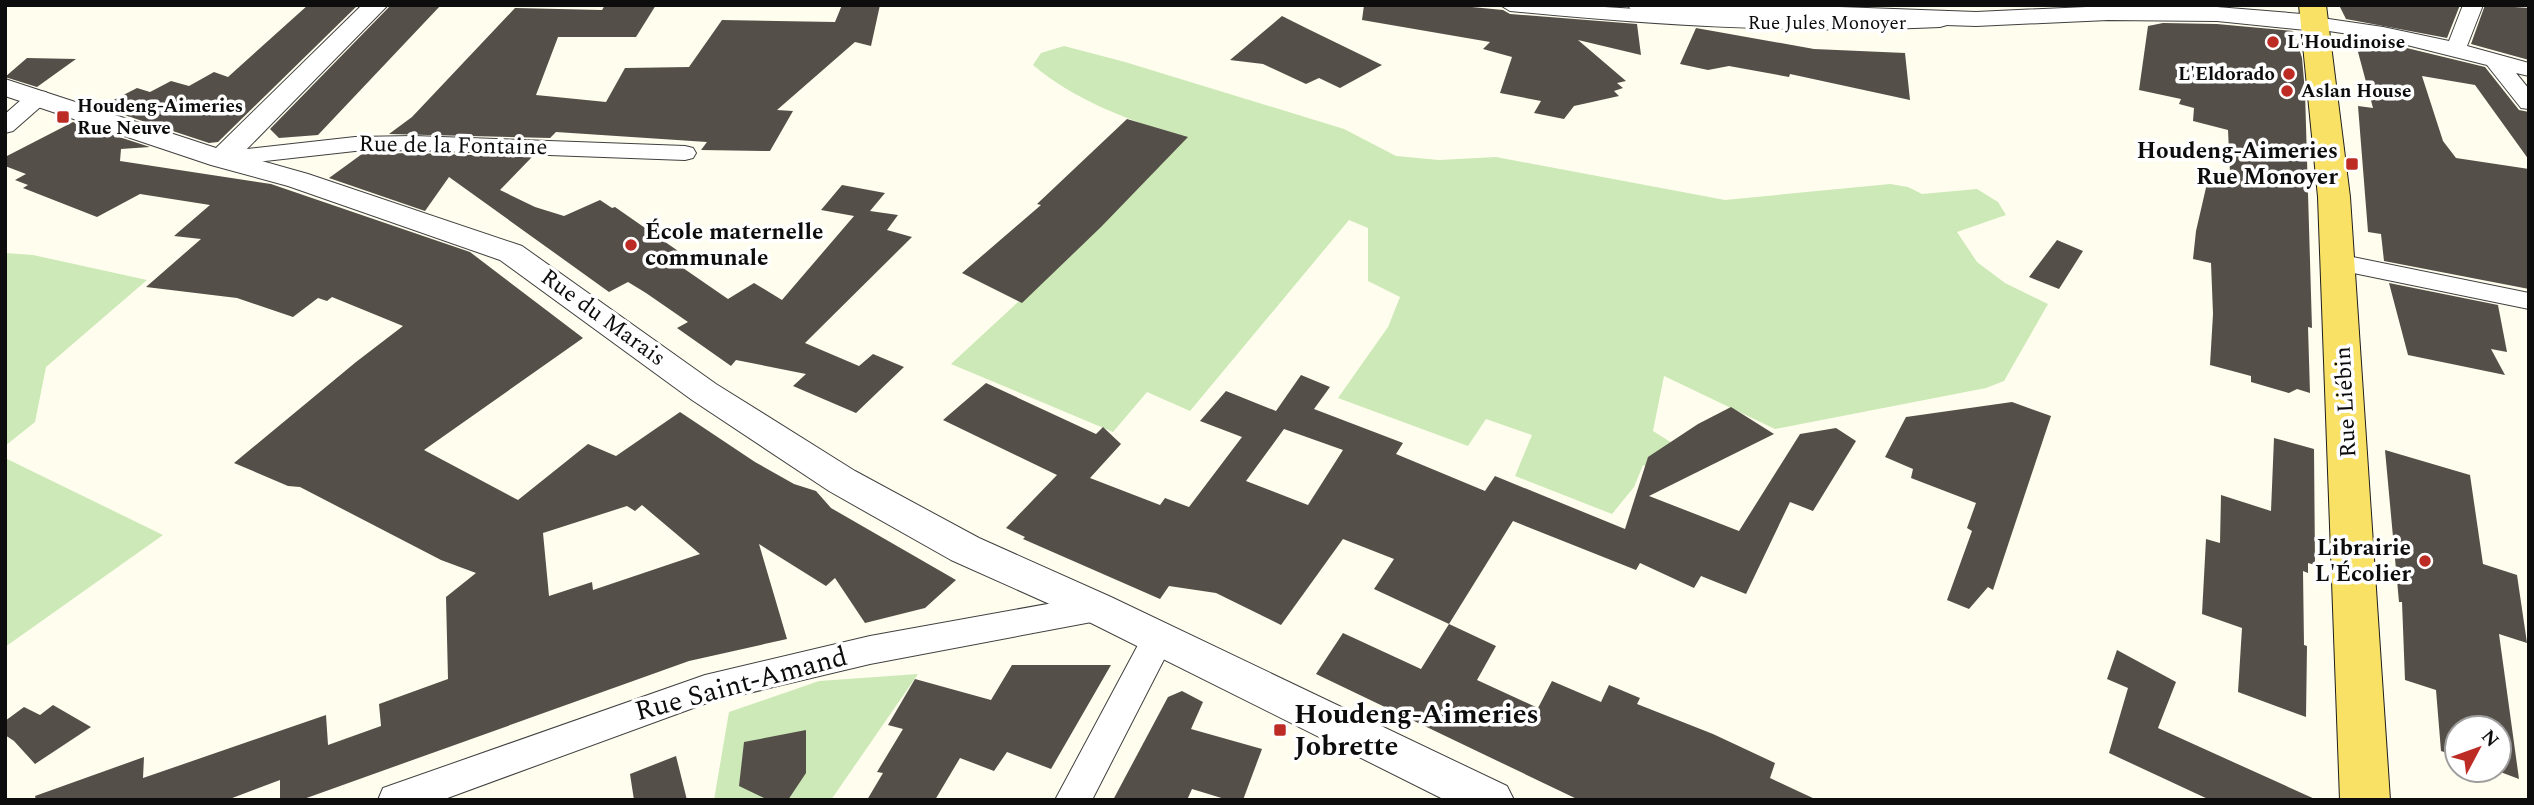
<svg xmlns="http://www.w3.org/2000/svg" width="2534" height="805" font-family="Spectral,serif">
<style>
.green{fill:#cce9b7}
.building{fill:#554f49;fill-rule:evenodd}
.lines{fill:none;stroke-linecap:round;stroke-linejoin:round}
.minor-casing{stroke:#404040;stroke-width:2}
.tertiary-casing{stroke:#404040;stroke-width:2}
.primary-casing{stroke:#1e1e1e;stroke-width:2}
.minor{fill:#fff;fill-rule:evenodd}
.tertiary{fill:#fff;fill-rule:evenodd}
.primary{fill:#f8e164;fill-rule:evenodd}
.poi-dot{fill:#bc2c25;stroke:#fff;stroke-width:2.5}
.labels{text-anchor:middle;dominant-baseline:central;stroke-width:7;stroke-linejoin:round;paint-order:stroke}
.far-street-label{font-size:19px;fill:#0d0d0d;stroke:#fff}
.far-poi-label{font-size:19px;font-weight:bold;fill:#0d0d0d;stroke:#fff;text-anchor:start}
.street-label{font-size:23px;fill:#0d0d0d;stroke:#fff}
.poi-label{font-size:23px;font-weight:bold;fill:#0d0d0d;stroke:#fff;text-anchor:end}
.near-street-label{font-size:28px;fill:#0d0d0d;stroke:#fff}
.near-poi-label{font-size:28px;font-weight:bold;fill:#0d0d0d;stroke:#fff;text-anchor:start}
</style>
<rect width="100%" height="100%" fill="#fffded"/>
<path class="green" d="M 1064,46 L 1125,62 L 1344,129 L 1396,156 L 1439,160 L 1496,157 L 1725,200 L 1890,184 L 1908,187 L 1922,194 L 1977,189 L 1998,202 L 2006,215 L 1957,232 L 1977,262 L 2005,283 L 2048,304 L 2004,381 L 1986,388 L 1775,429 L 1664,376 L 1653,431 L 1672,443 L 1654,470 L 1643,465 L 1634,487 L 1612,514 L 1515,476 L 1532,435 L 1486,419 L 1468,446 L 1338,398 L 1388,327 L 1400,297 L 1368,281 L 1368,228 L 1349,220 L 1190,411 L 1147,392 L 1113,432 L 951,364 L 1096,230 L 1181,137 C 1130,120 1075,101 1033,65 L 1041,53 Z
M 5,253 L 33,255 L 147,280 L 46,367 L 35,422 L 5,446 Z
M 5,458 L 163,535 L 5,647 Z
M 918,674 L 831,800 L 714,800 L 729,712 L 819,681 Z"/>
<path class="building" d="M 308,5 L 358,5 L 218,142 L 209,143 L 100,107 L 137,88 L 150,92 L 171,81 L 189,86 L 214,72 L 228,77 Z
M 391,5 L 441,5 L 318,135 L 279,138 L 270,129 Z
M 605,5 L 656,5 L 636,37 L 558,37 L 536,95 L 606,102 L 625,68 L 689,67 L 722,20 L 835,22 L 842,5 L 880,5 L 871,46 L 855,42 L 777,110 L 793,111 L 770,151 L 701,150 L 707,142 L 556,132 L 550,138 L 389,134 L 412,117 L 515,8 L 602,10 Z
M 1364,5 L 1451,5 L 1503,10 L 1510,14 L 1637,24 L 1641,55 L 1578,40 L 1626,81 L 1617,83 L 1623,88 L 1614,91 L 1619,96 L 1574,106 L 1564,119 L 1534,113 L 1541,101 L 1500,93 L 1512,57 L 1483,49 L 1490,42 L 1362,20 Z
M 2339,5 L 2460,5 L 2447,38 L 2346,19 Z
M 2485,5 L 2529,8 L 2529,60 L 2471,44 Z
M 1282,16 L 1308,29 L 1382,65 L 1340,88 L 1319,78 L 1306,84 L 1263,64 L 1230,60 Z
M 2163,23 L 2217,24 L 2293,31 L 2296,39 L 2302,58 L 2305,92 L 2312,328 L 2308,327 L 2310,393 L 2297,389 L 2289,393 L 2251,382 L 2251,376 L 2210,365 L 2213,314 L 2211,263 L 2193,259 L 2196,231 L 2208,179 L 2230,173 L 2228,130 L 2193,121 L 2194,108 L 2179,104 L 2181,99 L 2139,90 L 2148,26 Z
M 1696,28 L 1814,49 L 1905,53 L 1910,100 L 1790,74 L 1789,77 L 1729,66 L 1708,70 L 1680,64 Z
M 2354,37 L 2382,42 L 2485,67 L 2519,110 L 2529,112 L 2529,160 L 2475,85 L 2422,76 L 2443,141 L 2456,158 L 2529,169 L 2529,289 L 2384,261 L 2381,234 L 2368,232 L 2358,106 L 2373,108 Z
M 27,58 L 76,59 L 37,87 L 5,77 Z
M 1127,119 L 1188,137 L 1101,227 L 1022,303 L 962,273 L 1041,205 L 1037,204 Z
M 73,122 L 150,147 L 121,149 L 120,161 L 271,184 L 470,252 L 583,338 L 424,450 L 518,500 L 588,444 L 616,456 L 680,412 L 755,462 L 794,484 L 816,491 L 831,508 L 956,580 L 925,608 L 865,623 L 835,578 L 826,586 L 759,544 L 787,639 L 689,661 L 301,800 L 280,800 L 280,780 L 227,800 L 36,800 L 35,796 L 144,757 L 143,778 L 326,715 L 328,745 L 381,726 L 379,704 L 448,679 L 446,597 L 476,573 L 441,560 L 300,487 L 288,486 L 234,463 L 356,362 L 403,326 L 332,297 L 327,301 L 318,298 L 293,317 L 237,298 L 146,287 L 201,239 L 174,236 L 210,205 L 140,194 L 97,217 L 23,188 L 28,185 L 15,180 L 26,174 L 5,166 L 5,157 ZM 642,505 L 700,554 L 593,590 L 592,582 L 549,596 L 543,533 L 627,506 L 635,511 Z
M 414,153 L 532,157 L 500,190 L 535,207 L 564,216 L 600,200 L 612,208 L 615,207 L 681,253 L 670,259 L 728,299 L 754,283 L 782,300 L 854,216 L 821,210 L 842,185 L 885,193 L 870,211 L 898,215 L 887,230 L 912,237 L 805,343 L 859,366 L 873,354 L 904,367 L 856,413 L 793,386 L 806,374 L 736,360 L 731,366 L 677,328 L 688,322 L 646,293 L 628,282 L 609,292 L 449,177 L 425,211 L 329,178 L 362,154 Z
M 2057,240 L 2083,251 L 2059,289 L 2029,277 Z
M 2389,283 L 2498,305 L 2507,352 L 2491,349 L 2505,375 L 2408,355 Z
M 1301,375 L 1330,387 L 1314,409 L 1403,443 L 1396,454 L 1485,491 L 1495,476 L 1625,529 L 1648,457 L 1698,424 L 1731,407 L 1774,434 L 1649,496 L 1739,531 L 1800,434 L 1836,428 L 1856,441 L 1813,511 L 1790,502 L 1746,594 L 1701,576 L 1694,588 L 1640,563 L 1636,570 L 1513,521 L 1449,624 L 1374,589 L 1394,559 L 1343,539 L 1281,625 L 1216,593 L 1169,586 L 1160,599 L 1023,539 L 1025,537 L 1006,528 L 1057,475 L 943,420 L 986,383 L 1096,434 L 1103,427 L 1121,444 L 1090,478 L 1160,505 L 1165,498 L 1189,507 L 1242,437 L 1200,421 L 1226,391 L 1276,411 ZM 1284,429 L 1343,450 L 1308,505 L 1246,481 Z
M 2012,402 L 2051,416 L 1993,590 L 1988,587 L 1969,609 L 1947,600 L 1972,531 L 1967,528 L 1976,503 L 1911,478 L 1913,469 L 1885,457 L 1906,417 Z
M 2274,438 L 2314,449 L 2315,565 L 2308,563 L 2308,573 L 2303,571 L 2304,645 L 2307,646 L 2306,717 L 2238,692 L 2242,628 L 2202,614 L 2206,539 L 2220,543 L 2221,495 L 2271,511 Z
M 2385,450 L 2470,475 L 2483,564 L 2517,575 L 2527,643 L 2499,634 L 2519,779 L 2495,770 L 2499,770 L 2499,728 L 2457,728 L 2457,756 L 2441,751 L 2436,690 L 2405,680 L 2402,602 L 2399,602 Z
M 1449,624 L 1496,646 L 1477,680 L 1538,708 L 1552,681 L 1601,702 L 1609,685 L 1640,698 L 1637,704 L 1713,734 L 1775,763 L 1770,778 L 1817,800 L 1579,800 L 1316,674 L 1343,633 L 1421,669 Z
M 2117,650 L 2176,682 L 2158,728 L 2317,800 L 2210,800 L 2109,753 L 2128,688 L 2107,679 Z
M 1012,665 L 1111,665 L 1051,769 L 1007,752 L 994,771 L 960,758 L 935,800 L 867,800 L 883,773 L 877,772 L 903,729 L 888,725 L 915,679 L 991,700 Z
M 1182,691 L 1203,702 L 1191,729 L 1262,749 L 1243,800 L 1228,800 L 1192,789 L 1187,800 L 1113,800 L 1168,697 Z
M 53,705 L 91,727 L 35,764 L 14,741 L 5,735 L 5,721 L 24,707 L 40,715 Z
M 806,730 L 806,773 L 788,800 L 768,800 L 739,786 L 744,742 Z
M 676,756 L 687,800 L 634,800 L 630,774 Z"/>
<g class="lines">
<defs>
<path id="minor" d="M 1500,5 L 1573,5 L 1779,18 L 1940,15 L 1947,17 L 1950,21 L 1947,25 L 1940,27 C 1796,34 1653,25 1510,11 Z
M 2463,5 L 2483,5 L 2467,46 L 2529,63 L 2529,76 L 2516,73 L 2529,89 L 2529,109 L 2521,108 L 2487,65 L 2383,39 L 2315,29 L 2308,27 L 2305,23 L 2308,19 L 2315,17 L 2383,27 L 2449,41 Z
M 38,91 L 46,92 L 49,97 L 46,102 L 13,131 L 5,133 L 5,114 L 30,92 Z
M 414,136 L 685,146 L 693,148 L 696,153 L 693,158 L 685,160 L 414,150 L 355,151 L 221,166 L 213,164 L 210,159 L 213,154 L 221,152 L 355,137 Z
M 2338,254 L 2529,293 L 2529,309 L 2329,268 L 2325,262 L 2329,256 Z
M 1097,595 L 1108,599 L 1113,608 L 1108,617 L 1097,621 L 870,664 L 707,703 L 442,800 L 378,800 L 383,788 L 705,675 L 870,636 Z
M 1158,627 L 1170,630 L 1174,640 L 1092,800 L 1055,800 L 1146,630 Z"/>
<path id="tertiary" d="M 362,5 L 388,5 L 241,155 L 308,174 L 522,246 L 716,384 L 855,471 L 979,538 L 1111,597 L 1507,786 L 1514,800 L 1445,800 L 1083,619 L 951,560 L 829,491 L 692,400 L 500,260 L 288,186 L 211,165 L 5,96 L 5,79 L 216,148 Z
M 1628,5 L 1785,5 L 1976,12 L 2108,6 L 2217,7 L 2315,15 L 2324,18 L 2328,23 L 2324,28 L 2315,31 L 2217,21 L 2108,20 L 1976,26 L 1704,17 L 1640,12 L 1631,10 Z"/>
<path id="primary" d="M 2299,5 L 2326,5 L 2350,197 L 2390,800 L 2340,800 L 2318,197 Z"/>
</defs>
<use href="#minor" class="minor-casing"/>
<use href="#tertiary" class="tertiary-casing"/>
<use href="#primary" class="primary-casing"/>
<use href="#minor" class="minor"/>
<use href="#tertiary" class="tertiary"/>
<use href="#primary" class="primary"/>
</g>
<g class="poi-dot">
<circle cx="2273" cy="42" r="7"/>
<circle cx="2289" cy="74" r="7"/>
<circle cx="2287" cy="91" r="7"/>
<rect x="56" y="110" width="14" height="14" rx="3.5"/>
<rect x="2345" y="157" width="14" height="14" rx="3.5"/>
<circle cx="631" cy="245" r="7"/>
<circle cx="2425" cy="561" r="7"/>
<rect x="1273" y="723" width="14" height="14" rx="3.5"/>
</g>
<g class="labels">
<g class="far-street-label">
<text x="1827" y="23">Rue Jules Monoyer</text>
</g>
<g class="far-poi-label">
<text x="2287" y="42">L'Houdinoise</text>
<text x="2275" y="74" text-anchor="end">L'Eldorado</text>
<text x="2301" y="91">Aslan House</text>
<text x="77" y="106">Houdeng-Aimeries<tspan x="77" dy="22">Rue Neuve</tspan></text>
</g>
<g class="street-label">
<text transform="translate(453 146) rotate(1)">Rue de la Fontaine</text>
<text transform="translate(603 318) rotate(36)">Rue du Marais</text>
<text transform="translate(2346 402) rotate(-93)">Rue Liébin</text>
</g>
<g class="poi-label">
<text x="2338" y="151">Houdeng-Aimeries<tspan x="2338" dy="26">Rue Monoyer</tspan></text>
<text x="645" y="232" text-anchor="start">École maternelle<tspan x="645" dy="26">communale</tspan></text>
<text x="2411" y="548">Librairie<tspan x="2411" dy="26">L'Écolier</tspan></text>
</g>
<g class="near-street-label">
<text transform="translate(741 684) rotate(-15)">Rue Saint-Amand</text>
</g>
<g class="near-poi-label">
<text x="1294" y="714">Houdeng-Aimeries<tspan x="1294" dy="32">Jobrette</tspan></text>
</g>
</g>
<rect width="2534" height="805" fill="none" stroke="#0d0d0d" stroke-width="14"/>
<g transform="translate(2478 749) rotate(49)"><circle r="33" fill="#ffffff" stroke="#9e9e9e" stroke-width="2"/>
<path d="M0-5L12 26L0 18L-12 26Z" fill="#bc2c25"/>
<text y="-10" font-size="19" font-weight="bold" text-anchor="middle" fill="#0d0d0d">N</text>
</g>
</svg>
